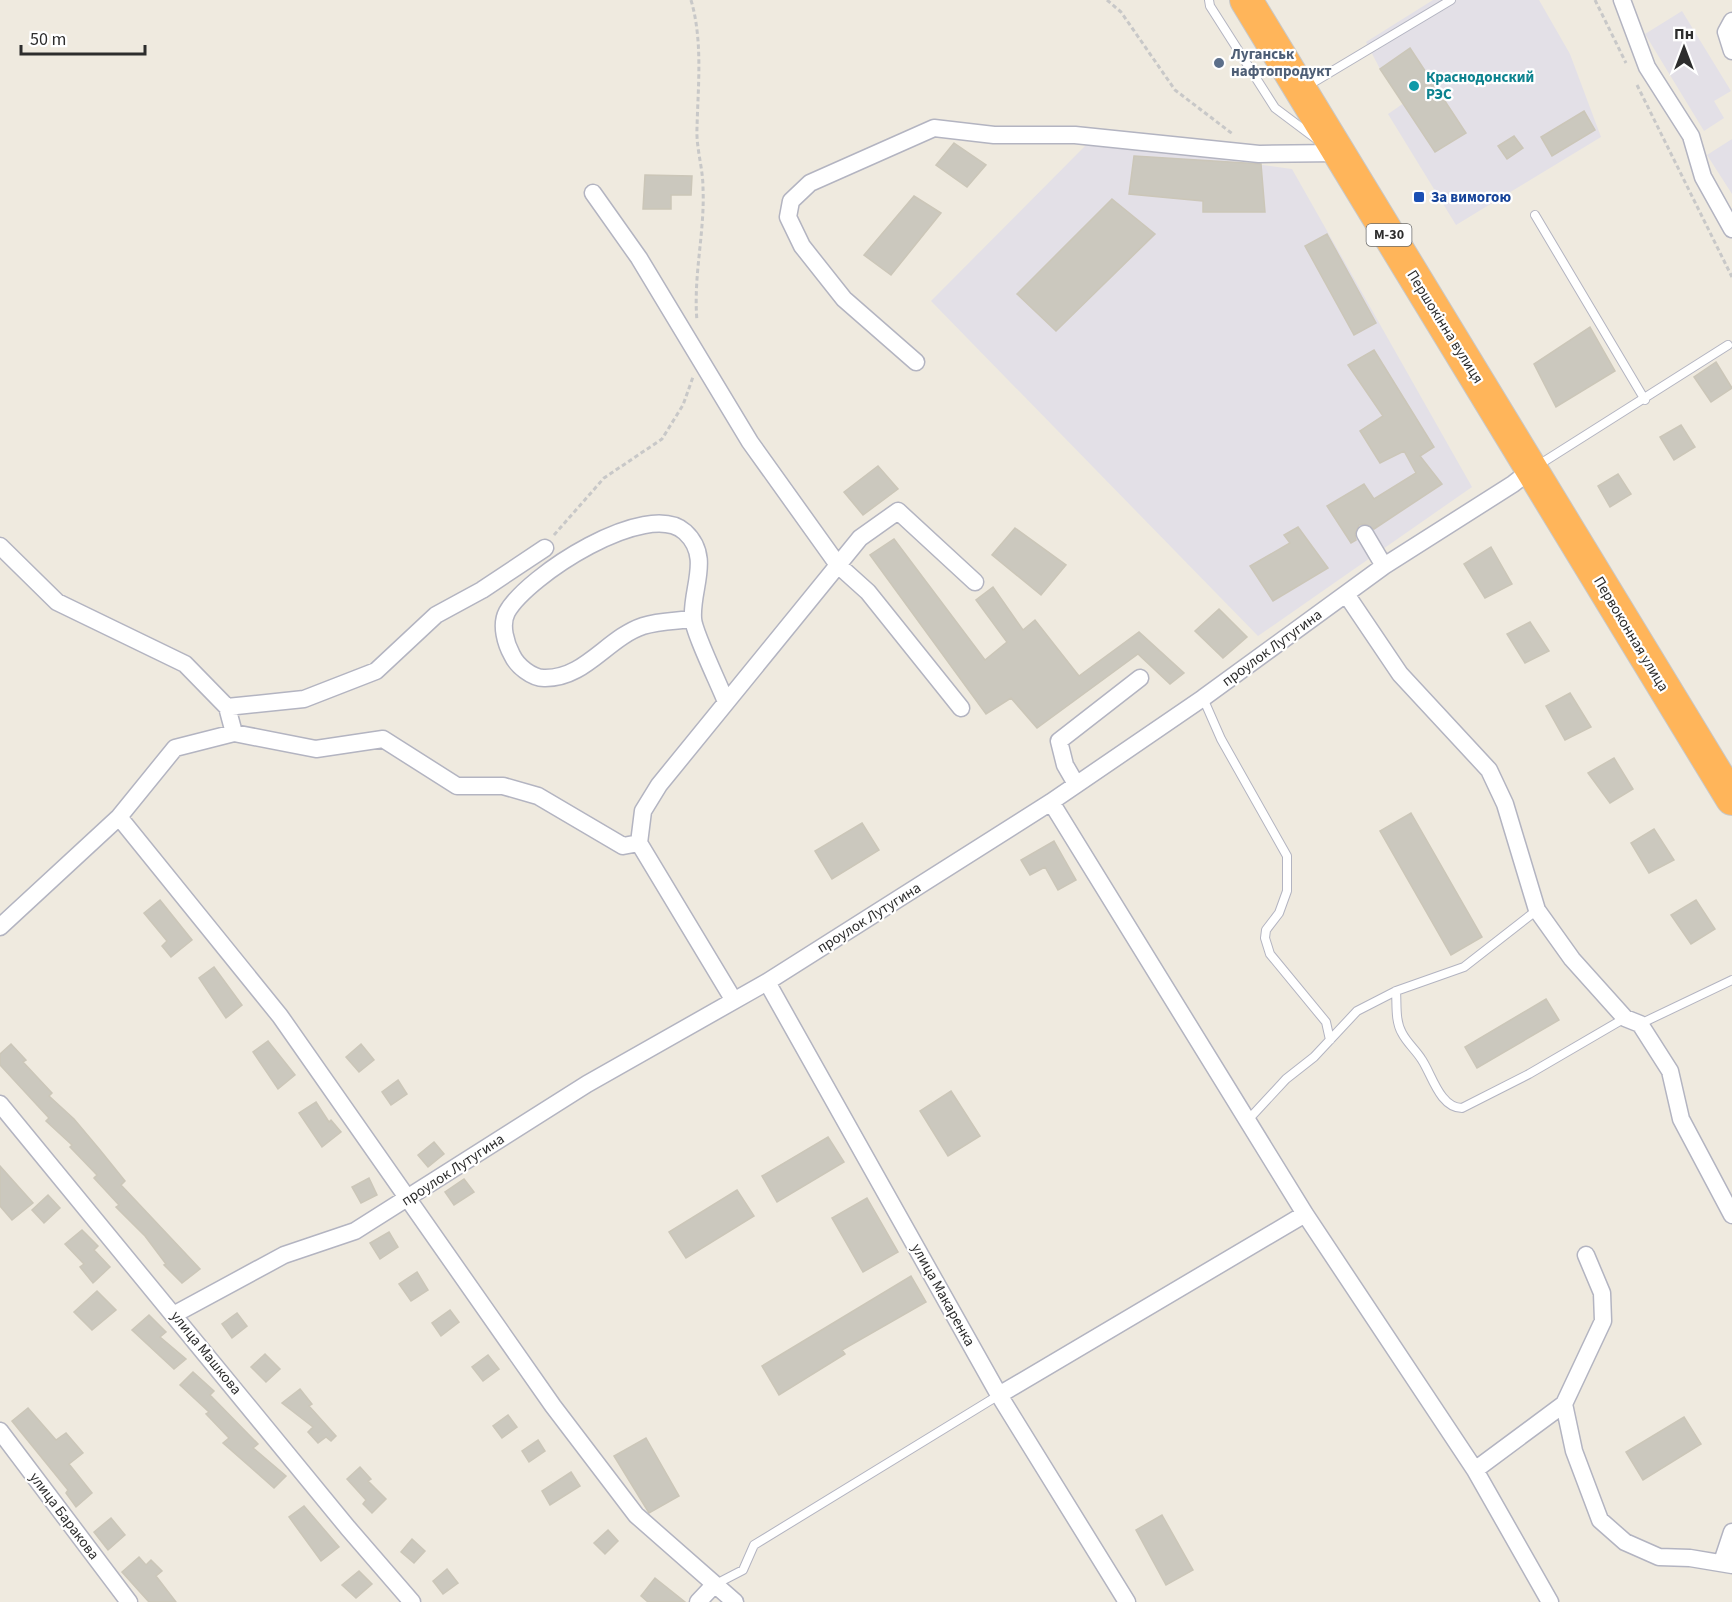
<svg xmlns="http://www.w3.org/2000/svg" width="1732" height="1602" font-family="'Source Sans 3',sans-serif">
<style>
.industrial{fill:#e3e0e7}
.building{fill:#cbc8be;stroke:#cbc6b8;stroke-width:1.5}
.lines{fill:none;stroke-linecap:round;stroke-linejoin:round}
.lane-casing{stroke:#b3b4c1;stroke-width:10}
.street-casing{stroke:#b3b4c1;stroke-width:19}
.highway-casing{stroke:#c8c8c8;stroke-width:34}
.path{stroke:#c8c8c8;stroke-width:3;stroke-dasharray:4.5 3;stroke-linecap:butt}
.lane{stroke:#fff;stroke-width:8}
.street{stroke:#fff;stroke-width:16}
.highway{stroke:#ffb55a;stroke-width:32}
.service-dot{fill:#5c6f8a;stroke:#fff;stroke-width:2}
.culture-dot{fill:#0f9aa8;stroke:#fff;stroke-width:2}
.transit-dot{fill:#1a4fb4;stroke:#fff;stroke-width:2}
.labels{text-anchor:middle;dominant-baseline:central;stroke-width:4.5;stroke-linejoin:round;paint-order:stroke}
.shield{fill:#fff;stroke:#6c6c6c;stroke-width:1.5}
.shield-label{font-size:14px;font-weight:bold;fill:#2d2d2d}
.service-label{font-size:15px;font-weight:bold;fill:#4e5e75;stroke:#fff;text-anchor:start}
.culture-label{font-size:15px;font-weight:bold;fill:#0d838f;stroke:#fff;text-anchor:start}
.transit-label{font-size:15px;font-weight:bold;fill:#164399;stroke:#fff;text-anchor:start}
.street-label{font-size:15px;fill:#2d2d2d;stroke:#fff}
</style>
<rect width="100%" height="100%" fill="#efeadf"/>
<path class="industrial" d="M 1433,0 L 1539,0 L 1570,54 L 1601,137 L 1456,225 L 1388,114 L 1404,103 L 1380,69 L 1366,42 Z
M 1682,11 L 1731,91 L 1714,101 L 1724,118 L 1704,131 L 1645,34 Z
M 1732,139 L 1732,194 L 1707,155 Z
M 1089,142 L 1292,169 L 1472,487 L 1258,636 L 931,301 Z"/>
<path class="building" d="M 1410,48 L 1466,133 L 1435,152 L 1380,69 Z
M 1584,111 L 1595,130 L 1552,156 L 1541,137 Z
M 1514,136 L 1523,148 L 1507,159 L 1498,146 Z
M 954,143 L 986,165 L 967,187 L 936,165 Z
M 1134,156 L 1261,164 L 1265,212 L 1203,212 L 1203,201 L 1129,194 Z
M 645,175 L 692,176 L 691,195 L 671,195 L 671,209 L 643,209 Z
M 914,196 L 941,213 L 891,275 L 864,255 Z
M 1112,199 L 1155,234 L 1056,331 L 1017,294 Z
M 1327,234 L 1376,323 L 1354,335 L 1305,246 Z
M 1590,327 L 1615,371 L 1556,407 L 1534,364 Z
M 1374,350 L 1434,447 L 1420,456 L 1442,484 L 1374,529 L 1365,524 L 1359,525 L 1355,534 L 1356,540 L 1351,543 L 1327,506 L 1364,484 L 1374,499 L 1416,473 L 1404,451 L 1380,463 L 1360,431 L 1383,416 L 1348,365 Z
M 1716,362 L 1732,388 L 1711,402 L 1694,377 Z
M 1681,425 L 1695,447 L 1674,460 L 1660,437 Z
M 878,466 L 898,489 L 863,515 L 844,492 Z
M 1618,474 L 1631,494 L 1610,507 L 1598,486 Z
M 1298,527 L 1328,568 L 1273,601 L 1250,566 L 1290,543 L 1284,535 Z
M 1015,528 L 1066,565 L 1041,595 L 992,555 Z
M 894,539 L 985,660 L 1007,642 L 976,600 L 993,587 L 1023,630 L 1035,620 L 1079,676 L 1139,632 L 1184,673 L 1170,684 L 1138,654 L 1037,728 L 1011,698 L 986,714 L 870,555 Z
M 1491,547 L 1512,584 L 1485,598 L 1464,564 Z
M 1219,609 L 1247,637 L 1223,658 L 1195,631 Z
M 1530,622 L 1549,651 L 1525,663 L 1507,634 Z
M 1570,693 L 1591,727 L 1565,740 L 1546,706 Z
M 1614,758 L 1633,789 L 1610,803 L 1588,773 Z
M 1411,813 L 1482,937 L 1451,955 L 1380,831 Z
M 862,823 L 879,850 L 832,879 L 815,851 Z
M 1654,829 L 1674,860 L 1649,873 L 1631,843 Z
M 1054,841 L 1076,880 L 1058,890 L 1045,867 L 1030,875 L 1021,860 Z
M 160,900 L 192,940 L 171,957 L 162,946 L 167,941 L 144,913 Z
M 1696,900 L 1715,929 L 1691,944 L 1671,915 Z
M 214,967 L 242,1005 L 226,1018 L 199,978 Z
M 1546,999 L 1559,1020 L 1477,1068 L 1465,1047 Z
M 268,1041 L 295,1075 L 278,1089 L 253,1052 Z
M 11,1044 L 26,1060 L 23,1062 L 52,1093 L 49,1096 L 74,1119 L 100,1150 L 125,1181 L 121,1185 L 200,1269 L 182,1283 L 164,1265 L 166,1264 L 145,1236 L 116,1207 L 119,1205 L 94,1178 L 97,1175 L 70,1147 L 72,1145 L 46,1121 L 49,1118 L 0,1065 L 0,1054 Z
M 361,1044 L 374,1060 L 359,1072 L 346,1057 Z
M 398,1080 L 407,1094 L 391,1105 L 382,1092 Z
M 951,1091 L 980,1136 L 948,1156 L 920,1111 Z
M 316,1102 L 329,1122 L 331,1120 L 341,1132 L 322,1147 L 299,1113 Z
M 828,1137 L 844,1162 L 777,1202 L 762,1176 Z
M 434,1142 L 444,1154 L 428,1167 L 418,1155 Z
M 0,1166 L 33,1203 L 12,1220 L 0,1206 Z
M 369,1178 L 377,1195 L 361,1203 L 352,1187 Z
M 464,1179 L 474,1192 L 454,1205 L 445,1192 Z
M 737,1190 L 754,1216 L 686,1258 L 669,1232 Z
M 48,1195 L 60,1208 L 44,1223 L 32,1210 Z
M 867,1198 L 898,1252 L 863,1272 L 832,1218 Z
M 82,1230 L 98,1246 L 94,1250 L 110,1267 L 93,1283 L 80,1267 L 84,1264 L 65,1244 Z
M 389,1232 L 398,1247 L 380,1259 L 370,1243 Z
M 417,1272 L 428,1290 L 411,1301 L 399,1284 Z
M 911,1276 L 926,1302 L 842,1350 L 845,1354 L 779,1395 L 762,1366 Z
M 97,1291 L 116,1310 L 92,1330 L 74,1312 Z
M 450,1310 L 459,1322 L 441,1336 L 432,1323 Z
M 237,1313 L 247,1326 L 232,1338 L 222,1324 Z
M 149,1315 L 166,1332 L 160,1337 L 186,1359 L 174,1369 L 132,1330 Z
M 265,1354 L 280,1369 L 266,1382 L 251,1367 Z
M 488,1355 L 499,1369 L 483,1381 L 472,1367 Z
M 193,1372 L 214,1391 L 210,1395 L 258,1444 L 253,1448 L 286,1476 L 274,1488 L 223,1443 L 229,1438 L 206,1414 L 209,1412 L 180,1385 Z
M 300,1389 L 312,1404 L 309,1406 L 336,1436 L 331,1441 L 326,1437 L 318,1443 L 308,1432 L 313,1427 L 282,1403 Z
M 28,1408 L 56,1440 L 66,1433 L 83,1453 L 69,1464 L 92,1493 L 76,1507 L 66,1493 L 68,1490 L 12,1421 Z
M 508,1415 L 517,1427 L 502,1438 L 493,1426 Z
M 1684,1417 L 1701,1444 L 1643,1480 L 1626,1452 Z
M 646,1438 L 679,1496 L 649,1513 L 614,1456 Z
M 538,1440 L 545,1451 L 529,1462 L 522,1451 Z
M 360,1467 L 371,1479 L 368,1481 L 386,1499 L 372,1513 L 363,1504 L 366,1500 L 347,1479 Z
M 571,1472 L 580,1486 L 550,1505 L 542,1491 Z
M 304,1506 L 339,1547 L 321,1561 L 289,1517 Z
M 1162,1515 L 1193,1570 L 1166,1585 L 1136,1530 Z
M 111,1518 L 125,1535 L 108,1550 L 94,1532 Z
M 608,1530 L 618,1541 L 605,1554 L 594,1543 Z
M 412,1539 L 425,1551 L 414,1563 L 401,1552 Z
M 139,1557 L 146,1565 L 151,1560 L 162,1571 L 156,1576 L 176,1602 L 149,1602 L 122,1572 Z
M 447,1569 L 458,1583 L 443,1594 L 433,1581 Z
M 359,1571 L 372,1584 L 356,1598 L 342,1585 Z
M 655,1578 L 685,1602 L 648,1602 L 641,1596 Z"/>
<g class="lines">
<defs>
<path id="lane" d="M 1209,0 L 1210,6 L 1275,108 L 1319,141
M 1304,88 L 1451,0
M 1535,215 L 1645,400
M 1537,466 L 1728,345
M 1203,698 L 1221,739 L 1287,856 L 1287,891 L 1279,913 L 1266,930 L 1265,938 L 1270,954 L 1326,1022 L 1330,1040
M 1396,991 C 1397,1005 1395,1021 1402,1033 C 1407,1043 1416,1050 1422,1060 C 1432,1075 1440,1108 1462,1108 L 1529,1074 L 1625,1018
M 1640,1024 L 1732,980
M 1248,1120 L 1286,1079 L 1314,1057 L 1357,1011 L 1396,991 L 1464,967 L 1537,910
M 714,1585 L 743,1570 L 754,1545 L 999,1395"/>
<path id="street" d="M 1622,0 L 1647,67 L 1691,136 L 1703,177 L 1732,229
M 1732,21 L 1726,32 L 1732,51
M 593,193 L 639,258 L 750,442 L 838,565 L 868,592 L 961,708
M 916,362 L 844,299 L 802,246 L 788,217 L 791,201 L 810,183 L 934,128 L 994,135 L 1075,135 L 1259,154 L 1339,153
M 1365,534 L 1384,566
M 0,546 L 57,602 L 185,664 L 227,707 L 234,733
M 1346,594 L 1400,674 L 1489,770 L 1505,804 L 1537,910 L 1572,959 L 1625,1018 L 1640,1024 L 1670,1071 L 1681,1119 L 1732,1215
M 692,619 C 677,621 658,621 643,626 C 607,638 585,679 544,678 C 532,678 517,666 512,655 C 506,644 500,625 507,612 C 527,576 647,498 685,532 C 712,557 691,588 693,618 C 693,631 720,686 726,702
M 227,707 L 304,699 L 376,671 L 436,615 L 482,590 L 545,548
M 1076,784 L 1065,765 L 1059,741 L 1140,678
M 1051,802 L 1305,1214 L 1475,1470 L 1550,1602
M 119,817 L 280,1016 L 553,1406 L 636,1515 L 735,1602
M 0,927 L 119,817 L 175,748 L 234,733 L 316,749 L 383,739 L 457,786 L 503,786 L 538,796 L 623,846 L 639,843
M 767,982 L 999,1395 L 1127,1602
M 733,999 L 639,843 L 643,811 L 659,785 L 860,538 L 898,511 L 975,582
M 0,1104 L 348,1528 L 412,1602
M 1586,1255 L 1602,1293 L 1603,1321 L 1564,1404 L 1574,1451 L 1600,1520 L 1625,1542 L 1659,1557 L 1690,1558 L 1732,1565
M 175,1314 L 284,1255 L 355,1231 L 587,1084 L 767,982 L 1051,802 L 1203,698 L 1384,566 L 1513,484 L 1532,469
M 999,1395 L 1305,1214
M 0,1431 L 129,1602
M 1475,1470 L 1564,1404
M 1722,1562 L 1732,1532
M 698,1602 L 714,1585"/>
<path id="highway" d="M 1246,0 L 1732,799"/>
</defs>
<use href="#lane" class="lane-casing"/>
<use href="#street" class="street-casing"/>
<use href="#highway" class="highway-casing"/>
<path class="path" d="M 691,0 C 703,41 698,86 697,128 C 696,148 703,168 703,188 C 705,232 693,276 697,321
M 1107,0 L 1121,12 L 1175,90 L 1234,135
M 1595,0 L 1626,63
M 1637,85 L 1732,277
M 554,535 L 604,478 L 662,439 L 683,405 L 693,377"/>
<use href="#lane" class="lane"/>
<use href="#street" class="street"/>
<use href="#highway" class="highway"/>
</g>
<circle class="service-dot" cx="1219" cy="63" r="6"/>
<circle class="culture-dot" cx="1414" cy="86" r="6"/>
<rect class="transit-dot" x="1413" y="191" width="12" height="12" rx="3"/>
<g class="labels">
<rect class="shield" x="1366.5" y="224" width="45" height="22" rx="4.5"/>
<g class="shield-label">
<text x="1389" y="235">М-30</text>
</g>
<g class="service-label">
<text x="1231" y="54">Луганськ<tspan x="1231" dy="17">нафтопродукт</tspan></text>
</g>
<g class="culture-label">
<text x="1426" y="77">Краснодонский<tspan x="1426" dy="17">РЭС</tspan></text>
</g>
<g class="transit-label">
<text x="1431" y="197">За вимогою</text>
</g>
<g class="street-label">
<text transform="translate(1445 327) rotate(58)">Першокінна вулиця</text>
<text transform="translate(1631 634) rotate(59)">Первоконная улица</text>
<text transform="translate(1272 648) rotate(-36)">проулок Лутугина</text>
<text transform="translate(869 918) rotate(-32)">проулок Лутугина</text>
<text transform="translate(453 1170) rotate(-33)">проулок Лутугина</text>
<text transform="translate(943 1295) rotate(61)">улица Макаренка</text>
<text transform="translate(206 1353) rotate(51)">улица Машкова</text>
<text transform="translate(64 1516) rotate(53)">улица Баракова</text>
</g>
</g>
<g transform="translate(1684 48)" stroke="#ffffff" stroke-width="4.5" paint-order="stroke">
<path d="M0-4.5L10 22L0 15L-10 22Z" fill="#2d2d2d"/>
<text y="-9" font-size="16" font-weight="bold" text-anchor="middle" fill="#2d2d2d">Пн</text>
</g>
<path d="M21 45v9h124v-9" fill="none" stroke="#2d2d2d" stroke-width="3"/>
<text x="30" y="45" font-size="18" fill="#2d2d2d" stroke="#ffffff" stroke-width="4.5" paint-order="stroke">50 m</text>
</svg>
